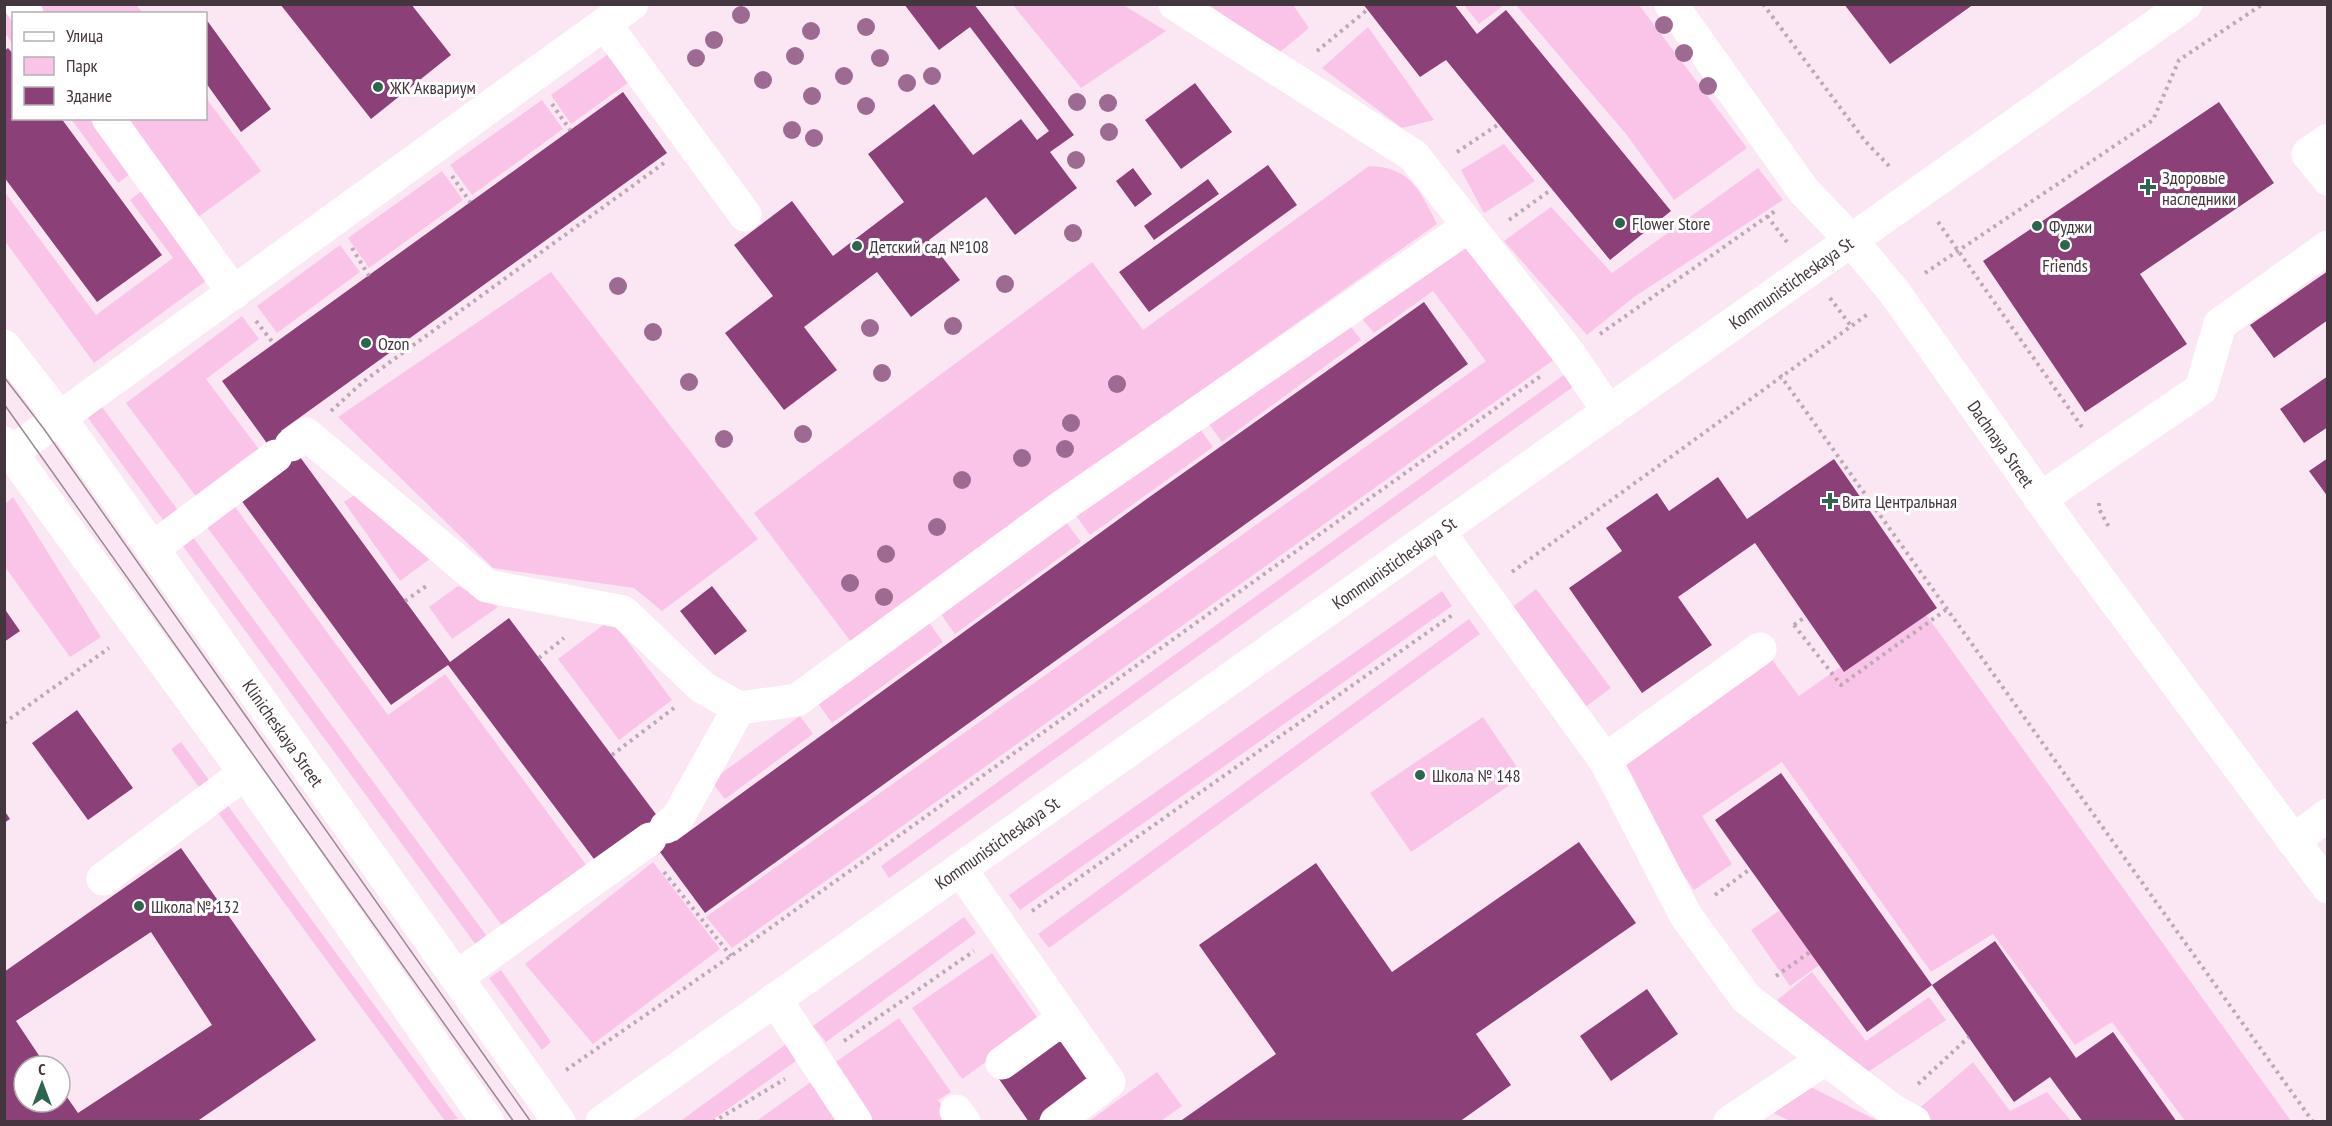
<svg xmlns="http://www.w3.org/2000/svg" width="2332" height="1126" font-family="'PT Sans Narrow',sans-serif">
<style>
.green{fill:#f9c4e8}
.building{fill:#8b4178;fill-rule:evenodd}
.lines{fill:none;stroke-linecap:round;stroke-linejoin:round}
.path{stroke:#bba9b5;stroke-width:4;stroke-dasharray:3 4.5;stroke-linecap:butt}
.minor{stroke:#fff;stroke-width:33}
.major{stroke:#fff;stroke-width:33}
.tram{stroke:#998993;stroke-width:1.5}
.tree{fill:#9d6b92}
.poi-dot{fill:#2d664f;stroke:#fff;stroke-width:2}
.labels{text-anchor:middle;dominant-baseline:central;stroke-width:6;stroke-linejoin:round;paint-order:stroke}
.poi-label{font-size:18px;fill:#43363f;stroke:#fff;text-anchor:start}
.street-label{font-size:18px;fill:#43363f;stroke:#fff}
</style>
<rect width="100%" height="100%" fill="#fbe7f4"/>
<path class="green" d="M 4,5 L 14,14 L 13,45 L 5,33 Z
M 38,5 L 136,5 L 143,13 L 45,13 Z
M 1013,5 L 1123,5 L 1166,31 L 1081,88 Z
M 1209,5 L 1293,5 L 1309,28 L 1279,53 Z
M 1464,5 L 1504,5 L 1479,24 Z
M 1516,5 L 1639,5 L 1747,148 L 1674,200 L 1626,134 Z
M 1368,27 L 1434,120 L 1402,128 L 1322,68 Z
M 611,52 L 632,80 L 571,124 L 551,95 Z
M 206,98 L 261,171 L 197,218 L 122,119 L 206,118 Z
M 542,100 L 563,129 L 472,195 L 450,165 Z
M 71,119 L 95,119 L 133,172 L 118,183 Z
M 1504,144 L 1535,181 L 1484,213 L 1461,170 Z
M 1369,166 C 1410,167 1420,190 1437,224 L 1192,397 L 854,646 L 754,513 L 1092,262 L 1143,330 Z
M 1758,168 L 1783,200 L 1634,297 L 1587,335 L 1504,241 L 1551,207 L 1612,273 Z
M 442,171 L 463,200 L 369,268 L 348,238 Z
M 145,188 L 211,277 L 94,363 L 5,241 L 4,191 L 96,315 L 173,258 L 130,200 Z
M 340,245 L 360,272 L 277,333 L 257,306 Z
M 1464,246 L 1559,356 L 732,948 L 706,917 L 1486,361 L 1433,291 L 1374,333 L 1357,313 Z
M 551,272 L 758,539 L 662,611 L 634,588 L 493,568 L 338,417 Z
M 242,316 L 259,339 L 206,379 L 261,452 L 198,499 L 126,403 Z
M 1345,319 L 1361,340 L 1222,442 L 1206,420 Z
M 1568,372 L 1577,384 L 889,878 L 881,866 Z
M 102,407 L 177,509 L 163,520 L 88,418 Z
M 1197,425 L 1213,447 L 1090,535 L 1074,513 Z
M 362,490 L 434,556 L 400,581 L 344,502 Z
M 13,497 L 101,637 L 70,657 L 5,567 L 5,504 Z
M 230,500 L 388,715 L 445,674 L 587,866 L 506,931 L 201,519 Z
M 1066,522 L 1081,542 L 955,634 L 940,613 Z
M 187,529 L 486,935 L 476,945 L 177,538 Z
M 458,586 L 498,607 L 452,639 L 429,607 Z
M 1536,589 L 1611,688 L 1584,708 L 1510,609 Z
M 1442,591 L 1452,606 L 1020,910 L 1009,895 Z
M 1922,609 L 2291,1121 L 2185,1121 L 2112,1022 L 2075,1045 L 1993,934 L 1931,972 L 1782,762 L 1702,816 L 1732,864 L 1694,890 L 1599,753 L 1755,637 L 1799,696 Z
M 611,619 L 672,700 L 619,740 L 558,659 Z
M 1469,619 L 1480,634 L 1049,948 L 1038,934 Z
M 928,621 L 943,642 L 832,723 L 817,702 Z
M 800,716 L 813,734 L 725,799 L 711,781 Z
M 1483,717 L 1523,776 L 1411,852 L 1370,793 Z
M 181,742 L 458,1119 L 445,1121 L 171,749 Z
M 653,862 L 720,949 L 593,1044 L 525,964 Z
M 1793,901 L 1832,956 L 1790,986 L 1751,930 Z
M 964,917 L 976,933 L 826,1042 L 813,1026 Z
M 992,953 L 1041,1023 L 962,1079 L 912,1008 Z
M 501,970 L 551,1042 L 542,1050 L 489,978 Z
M 1812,972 L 1866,1041 L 1929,997 L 1946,1020 L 1859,1078 L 1777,1000 Z
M 899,1018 L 951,1092 L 938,1100 L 953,1121 L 869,1121 L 830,1066 Z
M 789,1042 L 800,1058 L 711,1121 L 679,1122 Z
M 1973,1062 L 2010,1111 L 2047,1092 L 2071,1121 L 1933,1121 L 1915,1112 Z
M 1157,1072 L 1182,1106 L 1161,1121 L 1089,1121 Z
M 818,1077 L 850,1122 L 755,1122 Z
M 1803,1083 L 1878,1121 L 1790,1121 L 1765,1109 Z"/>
<path class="building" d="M 280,4 L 411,4 L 451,55 L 371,119 Z
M 904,4 L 974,4 L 1074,135 L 1050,152 L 1077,188 L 1015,235 L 986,197 L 929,240 L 960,280 L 911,317 L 877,272 L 804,327 L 837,370 L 784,410 L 725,333 L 773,296 L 734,245 L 792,201 L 833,256 L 904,202 L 868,154 L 934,104 L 973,155 L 1021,119 L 1037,140 L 1049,131 L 970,27 L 939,50 Z
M 1363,4 L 1454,4 L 1477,34 L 1506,10 L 1671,211 L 1610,260 L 1446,60 L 1420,77 Z
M 1844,4 L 1974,4 L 1890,64 Z
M 206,19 L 271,109 L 241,132 L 206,83 Z
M 8,48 L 14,55 L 14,118 L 61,118 L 162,255 L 97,302 L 4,177 L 4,51 Z
M 1195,83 L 1232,132 L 1181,169 L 1145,120 Z
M 623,92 L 667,153 L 281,431 L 450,662 L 509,618 L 676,841 L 1148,498 L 1424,302 L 1468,364 L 705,913 L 643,829 L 597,863 L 448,665 L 391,705 L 238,496 L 282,464 L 222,381 Z
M 2219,102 L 2274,183 L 2140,274 L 2187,344 L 2085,412 L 1983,261 Z
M 1268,165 L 1297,205 L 1149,312 L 1119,272 Z
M 1133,168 L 1152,194 L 1135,207 L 1116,181 Z
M 1208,179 L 1219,194 L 1154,240 L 1144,226 Z
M 2328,271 L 2328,320 L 2274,358 L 2250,325 Z
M 2328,376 L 2328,427 L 2304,443 L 2280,409 Z
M 2328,458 L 2328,497 L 2309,471 Z
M 1834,459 L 1937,608 L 1844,672 L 1755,543 L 1678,597 L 1712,645 L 1642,693 L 1569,588 L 1622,551 L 1606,528 L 1657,493 L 1669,511 L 1718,477 L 1747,519 Z
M 712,586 L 747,631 L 715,655 L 680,611 Z
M 4,608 L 20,631 L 4,642 Z
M 77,710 L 133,788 L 88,820 L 32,743 Z
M 1781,773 L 1932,985 L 1867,1032 L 1715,820 Z
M 4,810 L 10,819 L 4,823 Z
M 1579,842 L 1636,923 L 1476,1034 L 1511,1085 L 1459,1122 L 1179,1122 L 1276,1054 L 1199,945 L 1316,863 L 1392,972 Z
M 181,848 L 316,1040 L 196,1122 L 4,1122 L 4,972 ZM 151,932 L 212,1025 L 78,1113 L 60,1087 L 60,1102 L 24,1102 L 24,1066 L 46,1066 L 16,1021 Z
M 1995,941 L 2076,1058 L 2113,1032 L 2177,1122 L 2083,1122 L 2050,1077 L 2014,1102 L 1932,985 Z
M 1647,989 L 1678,1034 L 1611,1081 L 1580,1036 Z
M 1059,1037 L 1091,1084 L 1036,1122 L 1029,1122 L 999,1079 Z"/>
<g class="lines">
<path class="path" d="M 1763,4 L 1865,141 L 1892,169
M 1317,51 L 1367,10
M 552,104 L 570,130
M 1457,152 L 1499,124
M 452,176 L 470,202
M 1767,216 L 1787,242
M 1509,220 L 1552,189
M 1938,222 L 2082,427
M 352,248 L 369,276
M 1925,273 L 2153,120 L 2179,60 L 2263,4
M 1830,298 L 1851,326
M 256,321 L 274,344
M 1600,334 L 1775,211
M 1780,375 L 2313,1122
M 331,411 L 364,381 L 664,163
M 2099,503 L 2099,509 L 2110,529
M 1512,572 L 1868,314
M 405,601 L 429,584
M 1794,625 L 1841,685 L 1947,609
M 1794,625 L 1805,617
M 539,658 L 564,638
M 4,723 L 109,648
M 612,755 L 674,708
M 664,872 L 731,956
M 1715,895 L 1750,869
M 1032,911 L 1455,613
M 1776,976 L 1810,952
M 844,1041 L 974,951
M 566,1070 L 731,956 L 1542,375
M 1918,1084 L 1969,1037
M 713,1122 L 785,1079"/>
<path class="minor" d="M 20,4 L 27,14
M 1175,4 L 1414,156 L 1570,355 L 1609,412
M 1671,4 L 1804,191 L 1851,240 L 1895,293 L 2065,533 L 2328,887
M 605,24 L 745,215
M 108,118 L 234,293
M 2328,140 L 2308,154 L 2328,179
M 4,346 L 60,418 L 559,1122
M 4,443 L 245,773 L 488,1122
M 291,445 L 306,434 L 487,586 L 623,612 L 702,687 L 739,708
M 4,458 L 632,4
M 2040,499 L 2201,389 L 2220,324 L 2328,247
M 1439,532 L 1605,760 L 1686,916 L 1746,998 L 1891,1109 L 1914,1122
M 152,549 L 276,456
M 1605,760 L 1760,649
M 666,827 L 677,819 L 739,708 L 797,700 L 1064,505 L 1469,226
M 2293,841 L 2328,815
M 960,869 L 1109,1082 L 1056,1122
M 103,879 L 245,773
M 457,977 L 650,839
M 775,999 L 856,1122
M 1002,1063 L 1064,1018
M 956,1111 L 964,1122
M 1730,1122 L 1825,1059"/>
<path class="major" d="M 602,1122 L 2186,4"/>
<path class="tram" d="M 4,377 L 44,429 L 531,1122
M 4,404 L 514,1122"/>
</g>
<g class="tree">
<circle cx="741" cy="15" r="9"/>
<circle cx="1664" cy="25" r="9"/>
<circle cx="866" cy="27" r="9"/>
<circle cx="811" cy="31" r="9"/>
<circle cx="714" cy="40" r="9"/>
<circle cx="1684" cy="53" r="9"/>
<circle cx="795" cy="56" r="9"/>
<circle cx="696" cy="58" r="9"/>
<circle cx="880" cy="58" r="9"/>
<circle cx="844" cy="76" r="9"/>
<circle cx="932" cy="76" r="9"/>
<circle cx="763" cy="80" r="9"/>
<circle cx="907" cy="83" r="9"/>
<circle cx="1708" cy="86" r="9"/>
<circle cx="812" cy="96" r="9"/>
<circle cx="1077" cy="102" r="9"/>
<circle cx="1108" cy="103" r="9"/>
<circle cx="866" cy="106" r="9"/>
<circle cx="792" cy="130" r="9"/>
<circle cx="1109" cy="132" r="9"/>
<circle cx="814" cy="138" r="9"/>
<circle cx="1076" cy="160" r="9"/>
<circle cx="1073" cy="233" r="9"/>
<circle cx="1005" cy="284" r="9"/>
<circle cx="618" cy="286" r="9"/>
<circle cx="953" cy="326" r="9"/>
<circle cx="870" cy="328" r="9"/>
<circle cx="653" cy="332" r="9"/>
<circle cx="882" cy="373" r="9"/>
<circle cx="689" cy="382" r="9"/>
<circle cx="1117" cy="384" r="9"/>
<circle cx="1071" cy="423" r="9"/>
<circle cx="803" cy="434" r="9"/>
<circle cx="724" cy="439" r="9"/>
<circle cx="1065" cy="449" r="9"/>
<circle cx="1022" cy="458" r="9"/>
<circle cx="962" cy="480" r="9"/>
<circle cx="937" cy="527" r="9"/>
<circle cx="886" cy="554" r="9"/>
<circle cx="850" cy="583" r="9"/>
<circle cx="884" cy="597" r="9"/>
</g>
<g class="poi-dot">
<circle cx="378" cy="87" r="6"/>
<path d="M2145 178h6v6h6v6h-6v6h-6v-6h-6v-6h6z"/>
<circle cx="1620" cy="223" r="6"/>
<circle cx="2037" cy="226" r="6"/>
<circle cx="2065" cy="245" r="6"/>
<circle cx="857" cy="246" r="6"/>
<circle cx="366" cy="343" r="6"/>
<path d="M1827 492h6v6h6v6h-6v6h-6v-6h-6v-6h6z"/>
<circle cx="1420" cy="775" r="6"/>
<circle cx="139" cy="906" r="6"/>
</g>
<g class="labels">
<g class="poi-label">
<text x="390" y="87">ЖК Аквариум</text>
<text x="2162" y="177">Здоровые<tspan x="2162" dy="21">наследники</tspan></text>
<text x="1632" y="223">Flower Store</text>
<text x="2049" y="226">Фуджи</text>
<text x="869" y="246">Детский сад №108</text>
<text x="2065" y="265" text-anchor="middle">Friends</text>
<text x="378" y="343">Ozon</text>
<text x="1842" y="501">Вита Центральная</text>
<text x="1432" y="775">Школа № 148</text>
<text x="151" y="906">Школа № 132</text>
</g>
<g class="street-label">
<text transform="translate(1791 283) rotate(-35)">Kommunisticheskaya St</text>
<text transform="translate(2001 444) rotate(55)">Dachnaya Street</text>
<text transform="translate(1394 563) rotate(-35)">Kommunisticheskaya St</text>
<text transform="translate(283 733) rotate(55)">Klinicheskaya Street</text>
<text transform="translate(997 843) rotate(-35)">Kommunisticheskaya St</text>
</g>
</g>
<rect width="2332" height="1126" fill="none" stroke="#43363f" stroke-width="12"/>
<rect x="12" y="12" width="195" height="108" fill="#ffffff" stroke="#b4afb2" stroke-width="1.5"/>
<rect x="24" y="32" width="30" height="9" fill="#ffffff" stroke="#b4afb2" stroke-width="1.5"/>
<text x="66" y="42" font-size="18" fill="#43363f">Улица</text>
<rect x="24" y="57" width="30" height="18" fill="#f9c4e8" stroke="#b4afb2" stroke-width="1.5"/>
<text x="66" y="72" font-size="18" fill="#43363f">Парк</text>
<rect x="24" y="87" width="30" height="18" fill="#8b4178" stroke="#b4afb2" stroke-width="1.5"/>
<text x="66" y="102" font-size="18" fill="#43363f">Здание</text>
<g transform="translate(42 1084)"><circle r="28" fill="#ffffff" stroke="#b4afb2" stroke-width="1.5"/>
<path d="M0-4.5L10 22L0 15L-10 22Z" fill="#2d664f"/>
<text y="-9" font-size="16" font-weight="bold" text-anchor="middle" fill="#43363f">С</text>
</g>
</svg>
